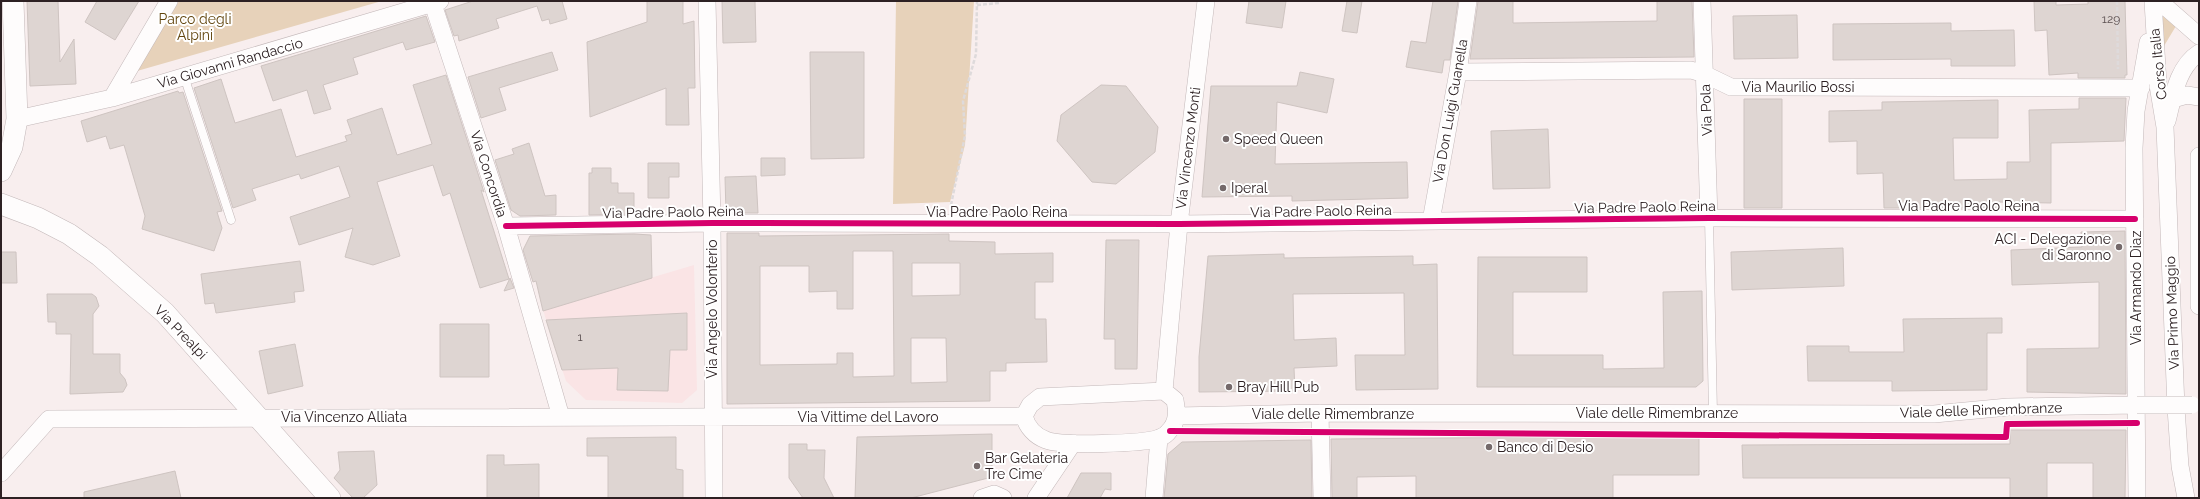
<svg xmlns="http://www.w3.org/2000/svg" width="2200" height="499" font-family="Raleway,sans-serif">
<style>
.built{fill:#fae4e5}
.green{fill:#e7d2ba}
.building{fill:#ded5d2;stroke:#cec4c1;fill-rule:evenodd}
.lines{fill:none;stroke-linecap:round;stroke-linejoin:round}
.service-casing{stroke:#c3b8b9;stroke-width:9}
.minor-casing{stroke:#c3b8b9;stroke-width:18}
.tertiary-casing{stroke:#c3b8b9;stroke-width:22}
.path{stroke:#dedadb;stroke-width:2.5;stroke-dasharray:4 2;stroke-linecap:butt}
.service{stroke:#fefcfc;stroke-width:8}
.minor{stroke:#fefcfc;stroke-width:17}
.tertiary{stroke:#fefcfc;stroke-width:21}
.minor-bridge-casing{stroke:#c3b8b9;stroke-width:18;stroke-linecap:butt}
.minor-bridge{stroke:#fefcfc;stroke-width:17}
.cycleway-casing{stroke:#fff;stroke-width:8}
.cycleway{stroke:#d6006c;stroke-width:6}
.poi-dot{fill:#74696a;stroke:#fff;stroke-width:1.5}
.labels{text-anchor:middle;dominant-baseline:central;stroke-width:4;stroke-linejoin:round;paint-order:stroke}
.number-label{font-size:12px;fill:#5a4f50}
.park-label{font-size:14px;fill:#62450d;stroke:#fff}
.street-label{font-size:14px;fill:#2d2123;stroke:#fff}
.poi-label{font-size:14px;fill:#2d2123;stroke:#fff;text-anchor:start}
</style>
<rect width="100%" height="100%" fill="#f8eeee"/>
<path class="built" d="M 694,265 L 697,390 L 682,403 L 586,400 L 566,381 L 543,310 Z"/>
<path class="green" d="M 179,1 L 382,1 L 137,71 Z
M 896,1 L 974,1 L 965,145 L 950,202 L 893,204 Z
M 2164,15 L 2176,26 L 2161,51 L 2161,16 Z"/>
<path class="building" d="M 27,1 L 58,1 L 60,62 L 74,39 L 76,84 L 30,86 Z
M 97,1 L 139,1 L 115,40 L 85,22 Z
M 473,1 L 562,1 L 567,19 L 550,24 L 549,19 L 542,21 L 537,6 L 496,19 L 499,28 L 459,41 L 458,35 L 454,36 L 445,10 Z
M 647,1 L 683,1 L 683,24 L 694,21 L 695,88 L 688,88 L 689,125 L 666,125 L 666,88 L 590,117 L 587,42 L 647,22 Z
M 722,1 L 755,1 L 756,42 L 723,43 Z
M 1249,1 L 1286,1 L 1282,28 L 1246,23 Z
M 1347,1 L 1362,1 L 1357,33 L 1342,31 Z
M 1433,1 L 1458,1 L 1450,60 L 1444,60 L 1442,73 L 1406,67 L 1411,41 L 1426,43 Z
M 1478,1 L 1513,1 L 1513,23 L 1657,21 L 1657,1 L 1692,1 L 1694,57 L 1470,59 Z
M 2034,1 L 2056,1 L 2056,5 L 2088,4 L 2088,1 L 2125,1 L 2127,75 L 2125,75 L 2125,78 L 2078,78 L 2078,73 L 2049,75 L 2047,30 L 2035,31 Z
M 1797,15 L 1798,58 L 1734,59 L 1733,16 Z
M 426,16 L 435,42 L 406,50 L 403,42 L 353,58 L 358,74 L 323,85 L 331,109 L 314,114 L 307,90 L 273,101 L 261,66 Z
M 1951,23 L 1951,31 L 2014,30 L 2015,66 L 1951,66 L 1951,59 L 1833,60 L 1833,24 Z
M 552,52 L 558,70 L 499,88 L 506,110 L 481,118 L 468,77 Z
M 810,52 L 864,52 L 864,158 L 811,159 Z
M 1300,72 L 1334,79 L 1327,113 L 1277,102 L 1275,164 L 1407,162 L 1408,198 L 1292,201 L 1292,196 L 1202,197 L 1211,86 L 1297,86 Z
M 446,75 L 484,192 L 481,190 L 509,279 L 480,288 L 450,193 L 443,196 L 433,165 L 377,182 L 400,256 L 373,265 L 345,257 L 353,228 L 299,245 L 290,217 L 350,197 L 339,166 L 301,179 L 299,174 L 252,189 L 256,200 L 233,208 L 194,88 L 221,79 L 235,123 L 281,109 L 296,157 L 347,141 L 345,136 L 352,134 L 347,120 L 382,108 L 397,155 L 432,144 L 413,85 Z
M 1101,85 L 1126,86 L 1158,127 L 1155,152 L 1116,184 L 1092,182 L 1057,141 L 1061,115 Z
M 178,91 L 179,93 L 183,92 L 222,211 L 217,212 L 222,228 L 214,251 L 142,229 L 145,216 L 124,145 L 110,149 L 106,136 L 87,142 L 81,121 Z
M 2079,98 L 2126,98 L 2124,141 L 2051,143 L 2051,203 L 1998,202 L 1998,208 L 1884,208 L 1883,173 L 1857,174 L 1857,141 L 1829,142 L 1829,111 L 1882,110 L 1882,102 L 1998,100 L 1998,138 L 1953,138 L 1954,180 L 2007,179 L 2007,162 L 2030,162 L 2029,110 L 2079,109 Z
M 1744,99 L 1782,99 L 1782,208 L 1744,208 Z
M 1548,129 L 1550,188 L 1493,189 L 1491,131 Z
M 529,143 L 545,196 L 556,195 L 556,215 L 520,216 L 511,210 L 495,160 L 514,154 L 512,149 Z
M 761,158 L 785,158 L 785,175 L 761,176 Z
M 648,163 L 679,163 L 679,177 L 669,177 L 669,198 L 648,198 Z
M 592,168 L 611,168 L 611,183 L 618,183 L 618,193 L 634,193 L 634,214 L 589,215 L 589,173 L 592,173 Z
M 756,176 L 758,213 L 726,213 L 725,177 Z
M 2125,231 L 2126,394 L 2027,392 L 2027,349 L 2099,348 L 2099,282 L 2012,285 L 2011,250 L 2082,247 L 2081,232 Z
M 727,233 L 759,233 L 759,236 L 949,234 L 949,241 L 995,242 L 995,254 L 1053,253 L 1053,282 L 1035,282 L 1035,319 L 1046,319 L 1047,362 L 1006,363 L 1006,371 L 990,371 L 990,401 L 727,404 ZM 853,251 L 893,251 L 894,376 L 853,377 L 853,353 L 837,353 L 837,364 L 760,365 L 760,266 L 809,266 L 809,292 L 837,291 L 837,309 L 853,309 ZM 912,263 L 960,263 L 960,295 L 912,296 ZM 911,338 L 946,338 L 947,382 L 911,383 Z
M 634,234 L 651,235 L 652,278 L 543,311 L 536,281 L 533,282 L 523,250 L 530,236 Z
M 1106,240 L 1139,240 L 1137,369 L 1115,369 L 1115,339 L 1104,339 Z
M 1843,248 L 1844,286 L 1732,290 L 1731,252 Z
M 1,252 L 16,252 L 17,283 L 1,283 Z
M 1284,254 L 1284,258 L 1413,256 L 1413,265 L 1437,264 L 1438,389 L 1356,390 L 1355,355 L 1405,355 L 1404,293 L 1293,294 L 1294,340 L 1336,338 L 1337,366 L 1294,368 L 1295,391 L 1199,392 L 1199,357 L 1208,256 Z
M 1478,257 L 1587,257 L 1587,292 L 1513,292 L 1513,355 L 1603,355 L 1603,369 L 1664,368 L 1663,292 L 1702,291 L 1703,381 L 1696,387 L 1477,387 Z
M 300,261 L 304,291 L 294,292 L 295,302 L 216,313 L 214,303 L 205,304 L 201,274 Z
M 510,278 L 514,288 L 504,291 Z
M 47,294 L 92,294 L 96,297 L 99,306 L 93,314 L 93,354 L 120,354 L 120,373 L 125,379 L 127,385 L 123,392 L 70,394 L 71,334 L 56,334 L 56,322 L 48,322 Z
M 687,313 L 687,350 L 670,350 L 668,391 L 617,390 L 618,368 L 562,370 L 546,320 Z
M 2002,318 L 2002,333 L 1987,333 L 1987,390 L 1892,391 L 1892,381 L 1808,381 L 1807,346 L 1849,346 L 1849,352 L 1904,352 L 1903,319 Z
M 440,324 L 489,324 L 489,377 L 440,377 Z
M 295,344 L 303,386 L 268,394 L 259,351 Z
M 2010,430 L 2126,430 L 2125,498 L 2093,498 L 2093,463 L 2047,463 L 2047,498 L 2010,498 L 2010,478 L 1743,478 L 1742,445 L 2010,444 Z
M 992,434 L 992,477 L 911,498 L 855,498 L 857,437 Z
M 676,437 L 676,469 L 683,470 L 683,498 L 608,498 L 608,456 L 587,456 L 587,438 Z
M 1560,437 L 1699,437 L 1699,475 L 1613,475 L 1613,498 L 1416,498 L 1416,476 L 1357,477 L 1357,498 L 1332,498 L 1331,439 Z
M 1311,440 L 1312,498 L 1164,498 L 1168,454 L 1182,442 Z
M 789,444 L 807,444 L 807,450 L 825,450 L 824,478 L 834,498 L 803,498 L 789,478 Z
M 374,451 L 377,485 L 363,498 L 353,498 L 334,478 L 340,470 L 338,452 Z
M 487,455 L 504,455 L 504,465 L 539,464 L 539,498 L 487,498 Z
M 175,471 L 181,498 L 84,498 L 84,492 Z
M 1081,473 L 1111,473 L 1111,490 L 1105,489 L 1100,498 L 1067,498 Z"/>
<g class="lines">
<defs>
<path id="service" d="M 184,76 L 231,220
M 1709,218 L 1713,413"/>
<path id="minor" d="M 432,1 L 506,226 L 561,417
M 707,1 L 712,223 L 714,498
M 1702,1 L 1709,218
M 2153,1 L 2158,85 L 2165,127 L 2176,408 L 2180,466 L 2186,498
M 2159,1 L 2199,36
M 1458,72 L 1691,70 L 1704,74 L 1731,87 L 2141,88
M 112,98 L 169,1
M 2173,99 L 2187,95 L 2199,97
M 17,119 L 112,98 L 440,1
M 2167,121 C 2173,98 2177,67 2199,53
M 2199,156 L 2199,306
M 1431,221 L 1458,72 L 1468,1
M 506,226 L 712,223 L 1179,224 L 1709,218 L 2135,219
M 1164,391 L 1179,224 L 1206,1
M 1164,391 L 1175,400 C 1177,411 1178,422 1169,431 C 1167,434 1162,437 1159,438 C 1144,444 1060,446 1046,440 C 1035,436 1027,427 1024,416 L 1030,405 L 1040,397 Z
M 1320,413 L 1322,498
M 1177,416 L 1320,413 L 1934,414 L 2008,407 L 2137,405
M 1,473 L 49,419 L 1024,416
M 982,498 L 994,494 L 1003,498
M 1036,498 L 1073,443
M 1154,498 L 1159,438
M 2137,498 L 2134,148 L 2136,111 L 2148,42"/>
<path id="tertiary" d="M 1,171 L 12,147 L 17,119 L 13,1
M 1,204 L 38,218 L 69,234 L 100,256 L 165,313 L 330,498"/>
</defs>
<use href="#service" class="service-casing"/>
<use href="#minor" class="minor-casing"/>
<use href="#tertiary" class="tertiary-casing"/>
<path class="path" d="M 2117,1 L 2118,69
M 977,5 L 999,3
M 951,205 L 965,136 L 963,101 L 976,54 L 977,1"/>
<use href="#service" class="service"/>
<use href="#minor" class="minor"/>
<use href="#tertiary" class="tertiary"/>
<defs>
<path id="minor-bridge" d="M 2137,405 L 2192,405"/>
</defs>
<use href="#minor-bridge" class="minor-bridge-casing"/>
<use href="#minor-bridge" class="minor-bridge"/>
<defs>
<path id="cycleway" d="M 506,226 L 712,223 L 1179,224 L 1709,218 L 2135,219
M 1170,431 L 2006,437 L 2007,424 L 2137,423"/>
</defs>
<use href="#cycleway" class="cycleway-casing"/>
<use href="#cycleway" class="cycleway"/>
</g>
<g class="poi-dot">
<circle cx="1226" cy="139" r="4"/>
<circle cx="1223" cy="188" r="4"/>
<circle cx="2119" cy="247" r="4"/>
<circle cx="1229" cy="387" r="4"/>
<circle cx="1489" cy="447" r="4"/>
<circle cx="977" cy="466" r="4"/>
</g>
<g class="labels">
<g class="number-label">
<text x="2111" y="19">129</text>
<text x="580" y="337">1</text>
</g>
<g class="park-label">
<text x="195" y="19">Parco degli<tspan x="195" dy="16">Alpini</tspan></text>
</g>
<g class="street-label">
<text transform="translate(230 63) rotate(-16)">Via Giovanni Randaccio</text>
<text transform="translate(2158 64) rotate(-96)">Corso Italia</text>
<text x="1798" y="87">Via Maurilio Bossi</text>
<text transform="translate(1706 110) rotate(-92)">Via Pola</text>
<text transform="translate(1450 111) rotate(-80)">Via Don Luigi Guanella</text>
<text transform="translate(1188 148) rotate(-83)">Via Vincenzo Monti</text>
<text transform="translate(489 174) rotate(72)">Via Concordia</text>
<text x="1969" y="206">Via Padre Paolo Reina</text>
<text transform="translate(1645 207) rotate(-1)">Via Padre Paolo Reina</text>
<text transform="translate(1321 211) rotate(-1)">Via Padre Paolo Reina</text>
<text transform="translate(673 212) rotate(-1)">Via Padre Paolo Reina</text>
<text x="997" y="212">Via Padre Paolo Reina</text>
<text transform="translate(2136 288) rotate(-90)">Via Armando Diaz</text>
<text transform="translate(712 309) rotate(-90)">Via Angelo Volonterio</text>
<text transform="translate(2172 313) rotate(-92)">Via Primo Maggio</text>
<text transform="translate(181 332) rotate(46)">Via Prealpi</text>
<text transform="translate(1981 410) rotate(-2)">Viale delle Rimembranze</text>
<text x="1657" y="413">Viale delle Rimembranze</text>
<text x="1333" y="414">Viale delle Rimembranze</text>
<text x="344" y="417">Via Vincenzo Alliata</text>
<text x="868" y="417">Via Vittime del Lavoro</text>
</g>
<g class="poi-label">
<text x="1234" y="139">Speed Queen</text>
<text x="1231" y="188">Iperal</text>
<text x="2111" y="239" text-anchor="end">ACI - Delegazione<tspan x="2111" dy="16">di Saronno</tspan></text>
<text x="1237" y="387">Bray Hill Pub</text>
<text x="1497" y="447">Banco di Desio</text>
<text x="985" y="458">Bar Gelateria<tspan x="985" dy="16">Tre Cime</tspan></text>
</g>
</g>
<rect width="2200" height="499" fill="none" stroke="#2d2123" stroke-width="4"/>
</svg>
